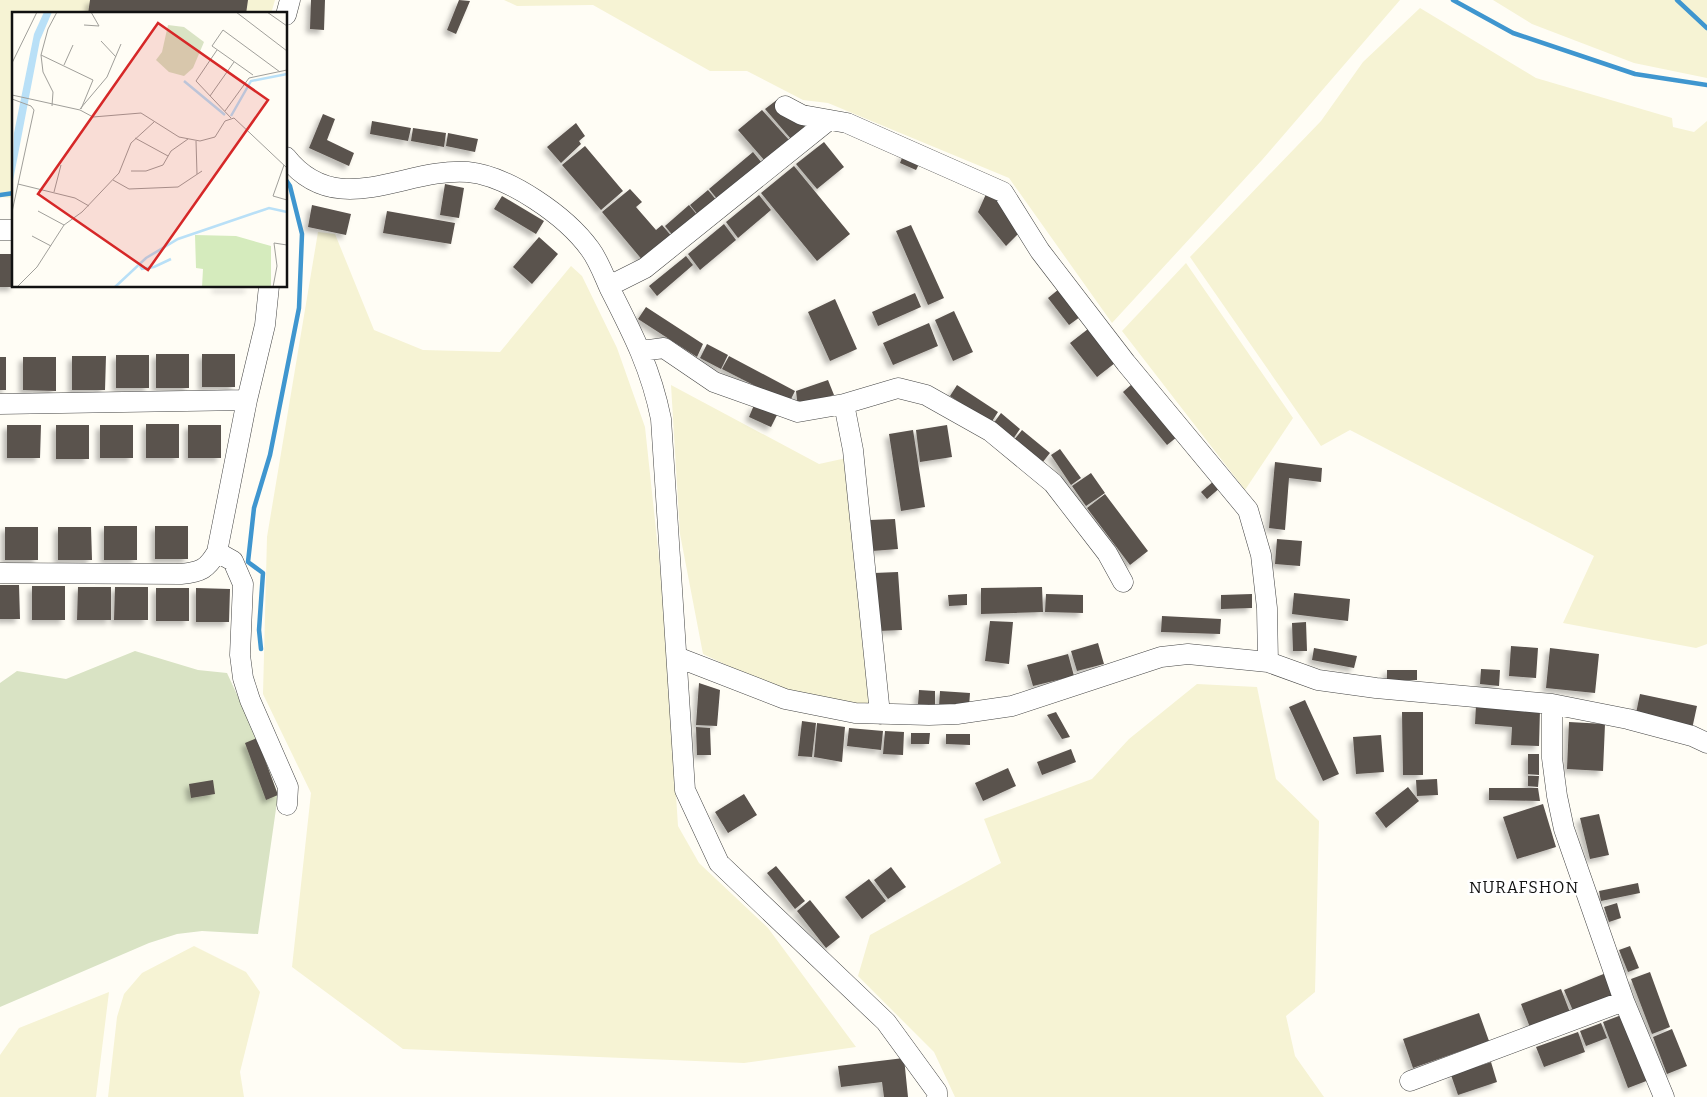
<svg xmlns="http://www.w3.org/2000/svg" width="1707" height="1097" font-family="Bitter,serif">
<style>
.farmland{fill:#f6f3d4}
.cemetery{fill:#d9e3c4}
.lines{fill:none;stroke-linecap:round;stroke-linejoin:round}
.stream{stroke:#3f96cf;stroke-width:4.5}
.building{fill:#5a524d;filter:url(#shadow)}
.minor-casing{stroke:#444;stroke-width:21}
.minor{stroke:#fff;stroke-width:20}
.labels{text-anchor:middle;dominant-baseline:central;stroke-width:5;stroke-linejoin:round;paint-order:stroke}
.quarter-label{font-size:16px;letter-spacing:1px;fill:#111;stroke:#fff}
.inset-river{fill:none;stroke:#b9e0f7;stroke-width:2.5}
.inset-road{fill:none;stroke:#a09f9a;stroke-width:1}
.view{fill:#d62828;fill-opacity:0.15;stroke:#d62828;stroke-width:2.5}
.inset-edge{fill:none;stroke:#111;stroke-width:2.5}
</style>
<defs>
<filter id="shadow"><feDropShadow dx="-4" dy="4" stdDeviation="2.5" flood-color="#0004"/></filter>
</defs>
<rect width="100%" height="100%" fill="#fffdf5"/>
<path class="farmland" d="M 0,0 L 275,0 L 271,14 L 14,14 L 14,198 L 0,197 Z
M 504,0 L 1400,0 L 1262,160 L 1112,323 L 1009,178 L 828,103 L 803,100 L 747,71 L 710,71 L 593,5 L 517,6 Z
M 1493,0 L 1707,0 L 1707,78 L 1634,63 L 1532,24 Z
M 1420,8 L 1536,78 L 1672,118 L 1673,127 L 1694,132 L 1707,121 L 1707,644 L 1696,648 L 1563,623 L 1594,556 L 1350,430 L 1321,446 L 1190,257 L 1321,121 L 1363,62 Z
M 318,232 L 335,234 L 374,330 L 423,350 L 500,352 L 571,266 L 582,276 L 617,348 L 645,427 L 664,605 L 678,826 L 699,863 L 768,928 L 856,1047 L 744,1063 L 403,1049 L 292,967 L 311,793 L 263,694 L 267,537 Z
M 1186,263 L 1293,418 L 1245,490 L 1122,331 Z
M 671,385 L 819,464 L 851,457 L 871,707 L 793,696 L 703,654 L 680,534 Z
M 1197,684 L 1257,687 L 1276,779 L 1319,821 L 1315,992 L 1286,1016 L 1295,1056 L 1324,1097 L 955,1097 L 934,1052 L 858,976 L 870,935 L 1001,863 L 984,819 L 1092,779 L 1129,739 Z
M 194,946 L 246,972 L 260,992 L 240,1072 L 244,1097 L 108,1097 L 117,1017 L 124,994 L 142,973 Z
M 109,992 L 96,1097 L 0,1097 L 0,1055 L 19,1028 Z"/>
<path class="cemetery" d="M 135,651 L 198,670 L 227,673 L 257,738 L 278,795 L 258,934 L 202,931 L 177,934 L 149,943 L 0,1007 L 0,683 L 17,671 L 66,679 Z"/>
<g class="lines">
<path class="stream" d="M 1453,0 L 1513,33 L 1635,74 L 1707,85
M 1677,0 L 1707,28
M 0,195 L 14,193
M 261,649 L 259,630 L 263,573 L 248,562 L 254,508 L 270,455 L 299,308 L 302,234 L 290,186 L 286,180"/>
</g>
<path class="building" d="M 90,0 L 248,0 L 246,14 L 88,14 Z
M 311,0 L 325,0 L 324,30 L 310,29 Z
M 459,0 L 470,1 L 456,34 L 447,30 Z
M 778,99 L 805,127 L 791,139 L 765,109 Z
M 762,110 L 789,140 L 765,161 L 738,130 Z
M 323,114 L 335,119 L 327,140 L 354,153 L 349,166 L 309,148 Z
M 372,121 L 411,128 L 408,141 L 370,134 Z
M 576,123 L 585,136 L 579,141 L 581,144 L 561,163 L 547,147 Z
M 413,128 L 446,133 L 444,147 L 411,141 Z
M 448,133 L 478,139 L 475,152 L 446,146 Z
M 824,142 L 844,167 L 817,189 L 796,164 Z
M 585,146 L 623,191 L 601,210 L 562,165 Z
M 753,152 L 762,163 L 718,200 L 709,189 Z
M 904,153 L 921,160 L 916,170 L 900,163 Z
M 794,166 L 850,234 L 817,261 L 761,193 Z
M 445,184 L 464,188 L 459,218 L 440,215 Z
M 630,189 L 642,202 L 636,207 L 656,230 L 662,225 L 673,238 L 644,262 L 602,212 Z
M 708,190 L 717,201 L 699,216 L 690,205 Z
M 986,194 L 1000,202 L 1020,232 L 1006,246 L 978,212 Z
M 759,195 L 771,210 L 738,238 L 726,222 Z
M 502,196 L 544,221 L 536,234 L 494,209 Z
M 312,205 L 351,214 L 346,235 L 308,227 Z
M 689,205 L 698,216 L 674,237 L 665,226 Z
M 387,211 L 455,223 L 451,244 L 383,233 Z
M 724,224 L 736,240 L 700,270 L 688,254 Z
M 911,225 L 944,298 L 928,305 L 896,231 Z
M 539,237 L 558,254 L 532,284 L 513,267 Z
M 0,254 L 14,254 L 14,287 L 0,287 Z
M 686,256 L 693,265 L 657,296 L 649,286 Z
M 216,286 L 249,286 L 249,288 L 216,288 Z
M 1059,289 L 1080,317 L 1069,325 L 1048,298 Z
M 915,293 L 921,307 L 878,326 L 872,312 Z
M 835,299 L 857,349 L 830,361 L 808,312 Z
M 646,307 L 703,344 L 697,357 L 638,319 Z
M 954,311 L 973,352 L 953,361 L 935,320 Z
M 929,323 L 938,346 L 893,365 L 883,343 Z
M 1088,329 L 1115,363 L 1097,377 L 1070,343 Z
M 707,344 L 728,355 L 721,369 L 700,358 Z
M 156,354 L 189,354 L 189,388 L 156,388 Z
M 202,354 L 235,354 L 235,387 L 202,387 Z
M 116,355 L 149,355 L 149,388 L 116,388 Z
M 72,356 L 106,356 L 105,390 L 72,390 Z
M 729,356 L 795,391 L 789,403 L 722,369 Z
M 0,357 L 6,357 L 6,390 L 0,390 Z
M 23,357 L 56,357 L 56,391 L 23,390 Z
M 828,380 L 834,395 L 798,407 L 796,391 Z
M 1132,384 L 1177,437 L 1167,445 L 1123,392 Z
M 957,385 L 998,412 L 991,423 L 950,396 Z
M 754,405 L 777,415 L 771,427 L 749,417 Z
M 1001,413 L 1020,429 L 1013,439 L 993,424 Z
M 146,424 L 179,424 L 179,458 L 146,458 Z
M 7,425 L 41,425 L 40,458 L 7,458 Z
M 56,425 L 89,425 L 89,459 L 56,459 Z
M 100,425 L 133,425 L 133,458 L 100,458 Z
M 188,425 L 221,425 L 221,458 L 188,458 Z
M 947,425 L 952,457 L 920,462 L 916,430 Z
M 913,430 L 925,507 L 901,511 L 889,434 Z
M 1022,430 L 1050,453 L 1042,463 L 1014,440 Z
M 1060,449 L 1081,478 L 1071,485 L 1051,455 Z
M 1275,462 L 1322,468 L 1321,482 L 1289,478 L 1285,530 L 1269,528 Z
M 1091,473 L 1105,493 L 1086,506 L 1072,486 Z
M 1215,480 L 1221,487 L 1207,499 L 1201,492 Z
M 1105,494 L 1148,551 L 1130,565 L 1087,508 Z
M 895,519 L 898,549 L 872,551 L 870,520 Z
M 104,526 L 137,526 L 137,560 L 104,560 Z
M 155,526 L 188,526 L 188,559 L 155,559 Z
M 5,527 L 38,527 L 38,560 L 5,560 Z
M 58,527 L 91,527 L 92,560 L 58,560 Z
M 1277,539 L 1302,541 L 1300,566 L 1275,564 Z
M 898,572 L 902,630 L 878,631 L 874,573 Z
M 0,585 L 19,585 L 20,619 L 0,619 Z
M 32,586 L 65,586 L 65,620 L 32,620 Z
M 78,587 L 111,587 L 111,620 L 77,620 Z
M 115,587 L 148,587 L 148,620 L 114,620 Z
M 1042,587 L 1043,612 L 981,614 L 981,588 Z
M 156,588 L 189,588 L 189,621 L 156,621 Z
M 196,588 L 230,589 L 229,622 L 196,622 Z
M 1294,593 L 1350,599 L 1348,621 L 1292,614 Z
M 967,594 L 967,605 L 949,606 L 948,595 Z
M 1046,594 L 1083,595 L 1083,613 L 1045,612 Z
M 1252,594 L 1252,608 L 1221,609 L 1221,595 Z
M 1162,616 L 1221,619 L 1220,634 L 1161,632 Z
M 990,621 L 1013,622 L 1009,664 L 985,661 Z
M 1306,622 L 1307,651 L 1293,651 L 1292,623 Z
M 1098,643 L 1104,664 L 1077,671 L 1071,651 Z
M 1511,646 L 1538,648 L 1536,678 L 1509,676 Z
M 1314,648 L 1357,656 L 1354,668 L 1312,660 Z
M 1550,648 L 1599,654 L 1595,693 L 1546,688 Z
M 1068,654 L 1074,676 L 1033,686 L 1027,665 Z
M 1481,669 L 1500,670 L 1499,686 L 1480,684 Z
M 1387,670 L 1417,670 L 1417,680 L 1387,680 Z
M 699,683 L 720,690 L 717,726 L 696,725 Z
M 919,690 L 935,691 L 935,705 L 918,704 Z
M 940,691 L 970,693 L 969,707 L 939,706 Z
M 1640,694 L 1697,706 L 1692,729 L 1635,718 Z
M 1305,700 L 1339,774 L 1323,781 L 1289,707 Z
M 1476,705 L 1540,709 L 1539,746 L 1511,745 L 1512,727 L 1475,724 Z
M 1056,712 L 1070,737 L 1062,739 L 1047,715 Z
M 1402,712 L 1423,712 L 1423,775 L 1403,775 Z
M 802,721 L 816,723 L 812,757 L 798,756 Z
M 1569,722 L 1605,724 L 1603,771 L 1567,769 Z
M 817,723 L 845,727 L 842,762 L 814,757 Z
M 696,727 L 710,728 L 711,755 L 697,755 Z
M 849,728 L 883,731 L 881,750 L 847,746 Z
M 885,731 L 904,732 L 903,755 L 883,754 Z
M 911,733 L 930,733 L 929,744 L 911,744 Z
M 946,734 L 970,734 L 970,745 L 946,744 Z
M 1381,735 L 1384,772 L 1356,774 L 1353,737 Z
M 257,738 L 278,795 L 266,800 L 245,743 Z
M 1071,749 L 1076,762 L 1042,775 L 1037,762 Z
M 1528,754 L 1539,754 L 1539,775 L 1528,774 Z
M 1008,768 L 1016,786 L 983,801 L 975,783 Z
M 1528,776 L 1539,776 L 1538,787 L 1528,786 Z
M 1437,779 L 1438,795 L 1417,796 L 1416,780 Z
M 213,780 L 215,794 L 191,798 L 189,784 Z
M 1408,787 L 1419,801 L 1386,828 L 1375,813 Z
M 1489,788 L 1538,788 L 1540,801 L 1489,800 Z
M 744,794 L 757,815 L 728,833 L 715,812 Z
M 1543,804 L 1556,847 L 1517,859 L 1503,817 Z
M 1599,814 L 1609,855 L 1590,859 L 1580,818 Z
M 776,866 L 805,901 L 795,909 L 767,873 Z
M 891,867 L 906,887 L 888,899 L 874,880 Z
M 869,879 L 886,901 L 862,919 L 845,897 Z
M 1638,883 L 1640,893 L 1601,901 L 1599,891 Z
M 810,900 L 840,937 L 826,948 L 797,911 Z
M 1617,903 L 1621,918 L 1609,922 L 1604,907 Z
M 1630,946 L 1639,968 L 1628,972 L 1619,950 Z
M 1650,972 L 1670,1027 L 1652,1034 L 1631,979 Z
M 1606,973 L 1615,997 L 1574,1013 L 1564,990 Z
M 1561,989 L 1571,1015 L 1531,1030 L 1521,1004 Z
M 1479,1013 L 1489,1041 L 1413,1068 L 1403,1039 Z
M 1624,1014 L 1649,1080 L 1628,1088 L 1603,1022 Z
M 1601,1023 L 1607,1038 L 1586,1046 L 1580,1031 Z
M 1672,1029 L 1687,1066 L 1667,1074 L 1653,1037 Z
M 1578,1032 L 1585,1052 L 1544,1067 L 1536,1047 Z
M 904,1058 L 908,1097 L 884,1097 L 882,1082 L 841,1087 L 838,1066 Z
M 1491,1062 L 1497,1082 L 1458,1095 L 1451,1075 Z"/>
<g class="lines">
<defs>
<path id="minor" d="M 286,15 L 290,0
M 785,106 L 802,115 L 847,123 L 1003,192 L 1040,251 L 1126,363 L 1248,510 L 1261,555 L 1267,608 L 1268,662
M 286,157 C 337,222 405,167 468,172 C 509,176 566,216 590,249 C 599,261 604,276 610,289 C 633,334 651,369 661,419 L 685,790 L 719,863 L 886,1022 L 937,1092 L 937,1097
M 0,230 L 14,230
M 609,286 L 645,268 L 829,120
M 641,351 L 664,348 L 714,382 L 798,412 L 844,404 L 898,388 L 926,395 L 990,431 L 1053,483 L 1107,553 L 1123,582
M 0,404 L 247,400
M 844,404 L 853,450 L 880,714
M 217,552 L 233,561 L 243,584 L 240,655 L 243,678 L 250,700 L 288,787 L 287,805
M 0,573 L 181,574 C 201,572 207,569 217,552 L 247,400 L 265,325 L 269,286
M 677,657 L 785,699 L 855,713 L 929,715 L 957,714 L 1012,706 L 1161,657 L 1188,654 L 1268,662 L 1318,680 L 1376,688 L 1552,704 L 1628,719 L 1692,736 L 1707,743
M 1552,704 L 1552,758 L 1557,796 L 1564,829 L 1624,1001 L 1664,1097
M 1410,1081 L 1624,1001"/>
</defs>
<use href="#minor" class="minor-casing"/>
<use href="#minor" class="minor"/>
</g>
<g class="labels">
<g class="quarter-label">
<text x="1524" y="887">NURAFSHON</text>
</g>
</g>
<g transform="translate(12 12)">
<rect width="275" height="275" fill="#fffdf5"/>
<path d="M 183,223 L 224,224 L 259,234 L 259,275 L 190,275 L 191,257 L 184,256 Z" fill="#d5ebbd"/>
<path d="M 156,13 L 172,15 L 192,30 L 181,56 L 172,64 L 157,60 L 144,48 L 150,40 Z" fill="#d9e3c4"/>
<path d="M 32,0 L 40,0 L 28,28 L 0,174 L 2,121 L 22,22 Z" fill="#b9e0f7"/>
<path class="inset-river" d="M 172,69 L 213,103M 219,104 L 239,69 L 275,62M 128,254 L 130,257 L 142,255 L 159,247M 103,275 L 134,246 L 166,227 L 257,196 L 275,200"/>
<path class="inset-road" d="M 224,0 L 275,39M 255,0 L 275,14M 72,13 L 87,14 L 79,0M 89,29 L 104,45M 205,38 L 184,69 L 219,106M 29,43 L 81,68 L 69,97M 0,51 L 25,0M 52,53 L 61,33M 241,63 L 200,34 L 211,18 L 268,60M 0,83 L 68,98 L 81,105 L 129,101 L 167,125 L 188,129 L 203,125 L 213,109 L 222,106 L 275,156M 198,84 L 222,50M 0,87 L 19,94 L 22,98 L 0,200M 40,94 L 41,80 L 31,60 L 29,43 L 36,17 L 45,0M 68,97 L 95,65 L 109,32M 213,99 L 237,66 L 275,58M 123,126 L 156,144M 184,129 L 185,162M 272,153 L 261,184 L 275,188M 119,159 L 134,159 L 151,153 L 159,139 L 176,127M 101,168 L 117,177 L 166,175 L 190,159M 6,172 L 63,186 L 77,194M 42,180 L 49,153M 26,199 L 52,213M 20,224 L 39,234M 5,275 L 25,255 L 52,213 L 70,200 L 107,161 L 119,131 L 142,110M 261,275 L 265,254 L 262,231 L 275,233"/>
<path class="view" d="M 146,11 L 256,88 L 136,258 L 26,182 Z"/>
<rect width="275" height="275" class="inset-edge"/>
</g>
</svg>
